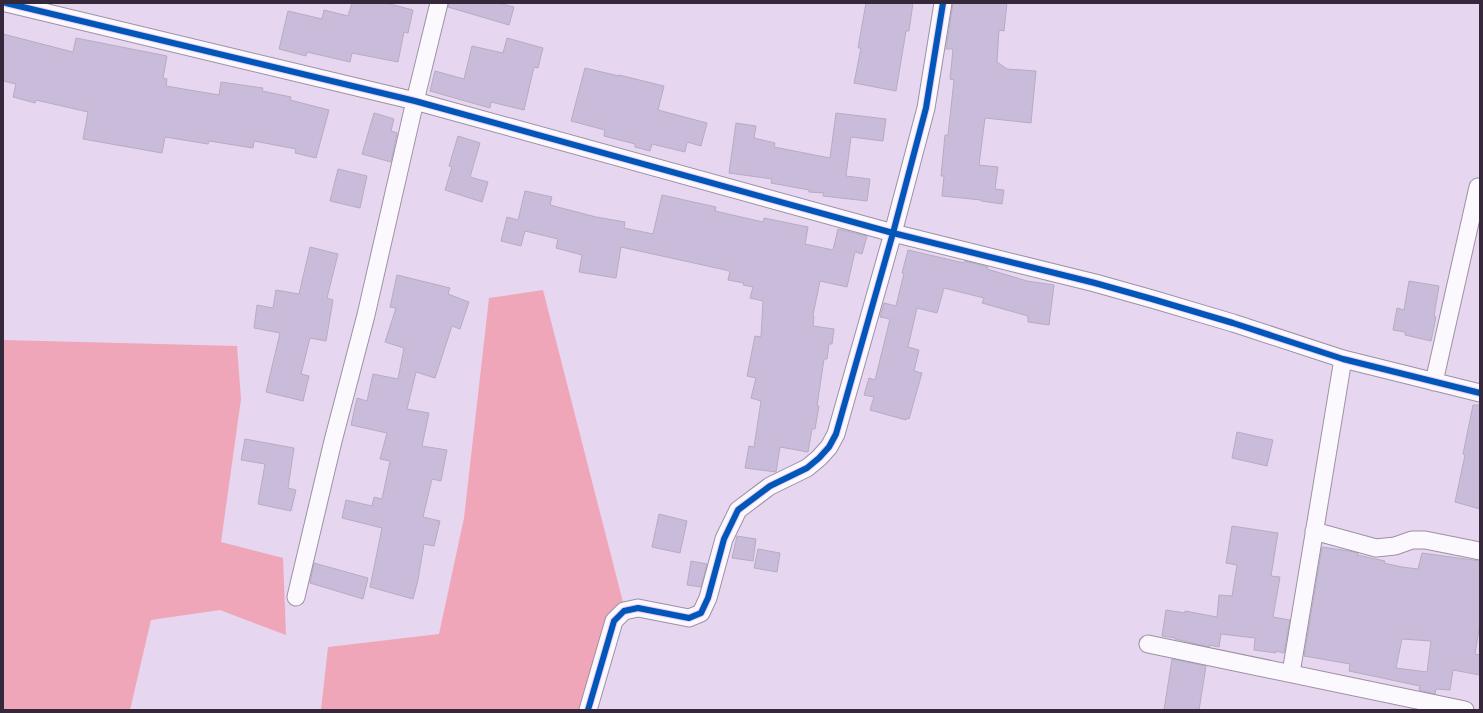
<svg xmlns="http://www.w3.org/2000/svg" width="1483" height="713" font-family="Signika,sans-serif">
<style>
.forest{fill:#efa6b8}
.building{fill:#c9bcdb;stroke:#b6acc1;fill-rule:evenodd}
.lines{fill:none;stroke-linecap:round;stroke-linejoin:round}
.street-casing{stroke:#9d90a4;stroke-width:19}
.street{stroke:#fbf9fd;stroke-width:17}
.cycleway-casing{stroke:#ebcbfa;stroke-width:8}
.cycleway{stroke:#0057b8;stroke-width:6}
</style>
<rect width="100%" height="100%" fill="#e7d6f0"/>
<path class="forest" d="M 543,290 L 626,614 L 590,710 L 321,710 L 328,647 L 439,634 L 464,518 L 489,298 Z
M 3,340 L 237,346 L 241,399 L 221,542 L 283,558 L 286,635 L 220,610 L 151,620 L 130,710 L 3,710 Z"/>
<path class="building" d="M 352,3 L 386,3 L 413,10 L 408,33 L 404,32 L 398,62 L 352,53 L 350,62 L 307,52 L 306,56 L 279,49 L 288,11 L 322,19 L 324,10 L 348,16 Z
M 449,3 L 498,3 L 514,7 L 509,25 L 448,7 Z
M 866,3 L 913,3 L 909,31 L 906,31 L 896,91 L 854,83 L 861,48 L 858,48 Z
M 953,3 L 1007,3 L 1004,31 L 999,30 L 997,62 L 1007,69 L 1036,71 L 1031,123 L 985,118 L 979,165 L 998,167 L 995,189 L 1004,190 L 1002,204 L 981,201 L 981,200 L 942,196 L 944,176 L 941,176 L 945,135 L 948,135 L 954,80 L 950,79 L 953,49 L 946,49 Z
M 3,34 L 73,52 L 76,38 L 167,56 L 163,78 L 167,79 L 166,86 L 219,95 L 221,82 L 263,88 L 262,91 L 291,97 L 290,100 L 329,110 L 316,158 L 295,153 L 296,149 L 254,141 L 253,148 L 209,141 L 208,144 L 165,137 L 162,153 L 83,139 L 88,112 L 36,100 L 35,103 L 13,97 L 16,84 L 3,81 Z
M 507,38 L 543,48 L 538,68 L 534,67 L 524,110 L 491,102 L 490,108 L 430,91 L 435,71 L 464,79 L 472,46 L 503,53 Z
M 585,68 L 619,76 L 619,75 L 664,86 L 658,110 L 707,123 L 701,146 L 687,142 L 685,152 L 652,144 L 650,151 L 635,147 L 635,144 L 604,136 L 605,130 L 571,121 Z
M 374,113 L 394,119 L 391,131 L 397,133 L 391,162 L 362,154 Z
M 836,113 L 886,119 L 883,141 L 851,137 L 846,176 L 870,179 L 867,201 L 823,196 L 824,193 L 809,192 L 809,190 L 771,183 L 772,179 L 729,173 L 736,123 L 756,126 L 754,138 L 775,143 L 774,147 L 830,158 Z
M 458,136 L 480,143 L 470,177 L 488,182 L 482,202 L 445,190 L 452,167 L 449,166 Z
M 338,169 L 367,176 L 360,208 L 330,201 Z
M 525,191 L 552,197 L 550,205 L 596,217 L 625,222 L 624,228 L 653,234 L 662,195 L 716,207 L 715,211 L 763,222 L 764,218 L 808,227 L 805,244 L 833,250 L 838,229 L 867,236 L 862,254 L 855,252 L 847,287 L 820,281 L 813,315 L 814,316 L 813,326 L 834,329 L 832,344 L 829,344 L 827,359 L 824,359 L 817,406 L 819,406 L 815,429 L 812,429 L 808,452 L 780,447 L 776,472 L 745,468 L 749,446 L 754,447 L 761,401 L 751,398 L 756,378 L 747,376 L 755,336 L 761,337 L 763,301 L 750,298 L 753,287 L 743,285 L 744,283 L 728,280 L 730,271 L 621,247 L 616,278 L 579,272 L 582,255 L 556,248 L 558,239 L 525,231 L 521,246 L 501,241 L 507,217 L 518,220 Z
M 310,247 L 338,254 L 327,298 L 333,300 L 326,341 L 310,338 L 301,374 L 309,376 L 303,401 L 266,392 L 280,333 L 254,328 L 257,305 L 273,308 L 276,290 L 299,294 Z
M 908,250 L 964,263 L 965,261 L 988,267 L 987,269 L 1027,281 L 1054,285 L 1049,325 L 1028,322 L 1028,316 L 982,303 L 984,298 L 944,288 L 937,313 L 917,308 L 908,347 L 919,350 L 914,371 L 922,373 L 909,419 L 907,418 L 906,420 L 870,410 L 874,397 L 864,395 L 869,378 L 875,380 L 890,319 L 880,317 L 884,303 L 896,306 L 904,273 L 902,273 Z
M 397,275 L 450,288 L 448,294 L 469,302 L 460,329 L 452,326 L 435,378 L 416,372 L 407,409 L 429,413 L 422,446 L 447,450 L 441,481 L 432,479 L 423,517 L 440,521 L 434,546 L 424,544 L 418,580 L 413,599 L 370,587 L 382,528 L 342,518 L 346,500 L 372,506 L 374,497 L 382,499 L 390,461 L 380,459 L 387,433 L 351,425 L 357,398 L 367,401 L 373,374 L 398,379 L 404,348 L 385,342 L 396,308 L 390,307 Z
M 1409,281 L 1439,286 L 1434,316 L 1436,317 L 1431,341 L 1405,335 L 1405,332 L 1393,330 L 1397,308 L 1404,310 Z
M 1473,405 L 1480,405 L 1480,509 L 1455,502 L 1465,455 L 1463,454 Z
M 1237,432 L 1273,440 L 1267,466 L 1232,458 Z
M 245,439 L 294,448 L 288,488 L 296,490 L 291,511 L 258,504 L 265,464 L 241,460 Z
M 659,514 L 687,521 L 680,553 L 652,547 Z
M 1232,526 L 1278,533 L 1271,576 L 1280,577 L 1273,617 L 1290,620 L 1284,653 L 1276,651 L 1276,653 L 1254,650 L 1255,638 L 1221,634 L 1219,647 L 1209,645 L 1209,647 L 1175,639 L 1175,638 L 1162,636 L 1166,610 L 1185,613 L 1185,611 L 1217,617 L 1219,595 L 1232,596 L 1237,565 L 1226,563 Z
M 737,536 L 756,539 L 753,561 L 732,558 Z
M 1322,547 L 1349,551 L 1358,553 L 1357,555 L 1385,561 L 1384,563 L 1402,567 L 1418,569 L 1422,553 L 1480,561 L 1480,623 L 1475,654 L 1480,655 L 1480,675 L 1453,670 L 1450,690 L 1436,689 L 1435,694 L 1419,690 L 1420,686 L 1349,671 L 1350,664 L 1304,656 ZM 1402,639 L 1431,641 L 1427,672 L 1396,668 Z
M 758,549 L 780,553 L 777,572 L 754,568 Z
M 691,561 L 707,564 L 701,587 L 687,585 Z
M 314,563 L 368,578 L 363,599 L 310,583 Z
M 1172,659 L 1206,666 L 1199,710 L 1164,710 Z"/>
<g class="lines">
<defs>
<path id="street" d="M 6,3 L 415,101 L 893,233 L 1095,283 L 1152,299 L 1233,323 L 1343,359 L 1480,393
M 1434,382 L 1478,187
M 1314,531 L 1376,548 L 1395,546 L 1412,540 L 1425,540 L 1480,551
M 296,597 L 333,441 L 366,315 L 415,101 L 439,3
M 1148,644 L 1465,710
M 1291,673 L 1343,359
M 588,710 L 614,621 L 624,611 L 638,608 L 689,618 L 701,613 L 708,598 L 724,539 L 738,510 L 770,486 L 807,468 L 819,458 L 829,447 L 836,434 L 893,233 L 926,108 L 943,3"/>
</defs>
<use href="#street" class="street-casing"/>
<use href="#street" class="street"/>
<defs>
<path id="cycleway" d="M 6,3 L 415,101 L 893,233 L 1095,283 L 1152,299 L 1233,323 L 1343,359 L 1480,393
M 588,710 L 614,621 L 624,611 L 638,608 L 689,618 L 701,613 L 708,598 L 724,539 L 738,510 L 770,486 L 807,468 L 819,458 L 829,447 L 836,434 L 893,233 L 926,108 L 943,3"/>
</defs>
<use href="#cycleway" class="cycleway-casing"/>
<use href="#cycleway" class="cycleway"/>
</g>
<rect width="1483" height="713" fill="none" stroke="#35283a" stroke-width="8"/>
</svg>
